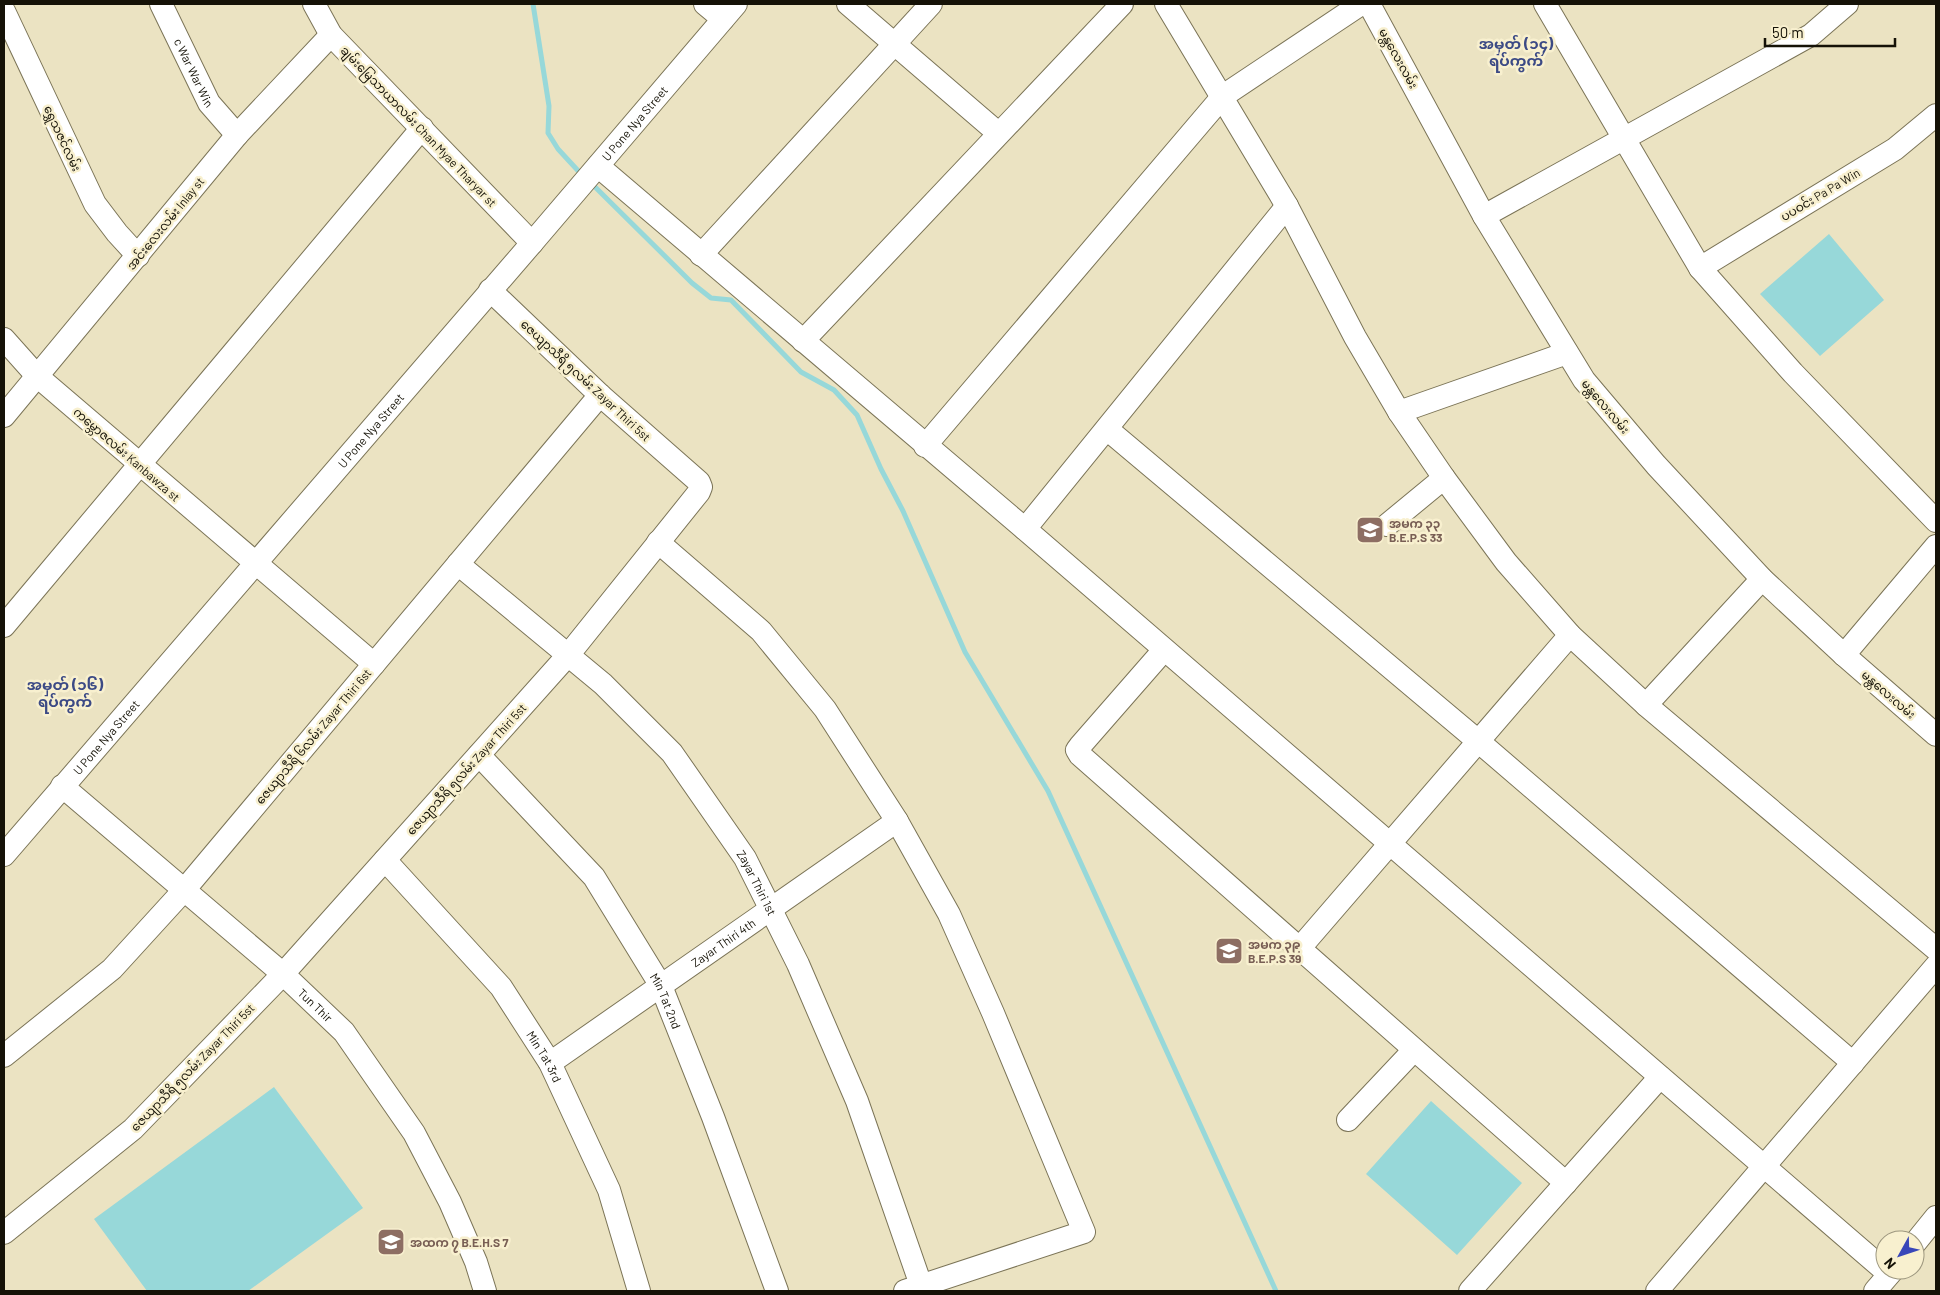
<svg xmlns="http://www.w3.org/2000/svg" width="1940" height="1295" font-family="Barlow,'Noto Sans Myanmar',sans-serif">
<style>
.water{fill:#97d8d9}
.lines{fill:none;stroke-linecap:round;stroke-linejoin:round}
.stream{stroke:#97d8d9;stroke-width:5}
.minor-casing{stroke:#7b7457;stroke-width:24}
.minor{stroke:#fff;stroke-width:22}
.labels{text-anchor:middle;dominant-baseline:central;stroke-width:5;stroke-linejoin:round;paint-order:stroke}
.street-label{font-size:12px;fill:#151207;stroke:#f8f0cf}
.education-label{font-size:12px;font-weight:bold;fill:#785e54;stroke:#f8f0cf;text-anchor:start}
.quarter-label{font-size:15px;font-weight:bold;fill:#3c4a85;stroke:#f8f0cf}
</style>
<rect width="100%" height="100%" fill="#ebe3c2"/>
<path class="water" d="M 1829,234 L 1884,300 L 1820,356 L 1760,294 Z
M 274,1087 L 363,1208 L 248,1291 L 147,1291 L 94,1219 Z
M 1431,1101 L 1522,1183 L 1457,1255 L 1366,1174 Z"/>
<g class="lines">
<path class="stream" d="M 533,4 L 549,106 L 548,133 L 558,149 L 582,175
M 590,182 L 692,283 L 711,298 L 731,300 L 801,372 L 834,390 L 857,415 L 881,469 L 903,511 L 965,652 L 1048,791 L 1276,1291"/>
<defs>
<g id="minor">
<path id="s1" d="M 161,4 L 209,103 L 237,135"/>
<path d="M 314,4 L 331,35 L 532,243"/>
<path d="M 705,4 L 723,19"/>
<path d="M 848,4 L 998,133"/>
<path d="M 1166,4 L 1287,206 L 1355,337 L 1399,412 L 1444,478 L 1506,562 L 1570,635 L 1646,705 L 1936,949"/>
<path d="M 1369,4 L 1484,216 L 1584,380 L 1656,465 L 1762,579 L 1844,655 L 1936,735"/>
<path d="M 1545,4 L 1700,268 L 1793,373 L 1936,521"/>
<path d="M 4,11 L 95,204 L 117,233 L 138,256"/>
<path d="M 598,166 L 1025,529 L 1889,1274"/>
<path d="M 1484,216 L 1811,35 L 1847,4"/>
<path d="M 701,255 L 931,4"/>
<path d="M 1700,268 L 1895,149 L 1936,115"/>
<path d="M 4,339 L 37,376 L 374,664"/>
<path d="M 803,341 L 1122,4"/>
<path d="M 1399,412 L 1567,353"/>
<path d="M 4,416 L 237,135 L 331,35"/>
<path d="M 1107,429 L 1478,741 L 1853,1063"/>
<path d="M 925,446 L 1223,96 L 1361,4"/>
<path d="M 1387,525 L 1444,478"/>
<path d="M 1025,529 L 1287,206"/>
<path d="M 658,542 L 761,631 L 825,709 L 897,821 L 949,914 L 993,1013 L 1084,1232 L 905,1291"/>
<path id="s2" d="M 458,564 L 603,684 L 672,753 L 745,858 L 798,964 L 857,1101 L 923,1291"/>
<path d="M 4,626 L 422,128"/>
<path d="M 1163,651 L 1080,746 L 1077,750 L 1080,755 L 1566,1183"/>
<path d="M 1844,655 L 1936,546"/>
<path d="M 1646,705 L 1762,579"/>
<path id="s3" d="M 479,755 L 594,877 L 661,986 L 713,1117 L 777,1291"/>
<path id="s4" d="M 62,786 L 283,974 L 344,1032 L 414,1133 L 450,1202 L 476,1262 L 485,1291"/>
<path id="s5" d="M 4,855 L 532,243 L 736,4"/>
<path id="s6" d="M 385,860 L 501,987 L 550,1063 L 609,1190 L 639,1291"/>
<path d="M 1299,949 L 1570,635"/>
<path d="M 4,1056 L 112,969 L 185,889 L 600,395"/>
<path id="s7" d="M 550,1063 L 897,821"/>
<path d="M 1348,1120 L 1414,1050"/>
<path d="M 4,1233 L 133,1129 L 283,974 L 569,654 L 699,492 L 701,487 L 699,482 L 600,395 L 490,290"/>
<path d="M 1915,1243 L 1936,1217"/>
<path d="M 1470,1291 L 1660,1077"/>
<path d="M 1657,1291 L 1936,966"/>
<path d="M 1875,1291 L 1893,1270"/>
</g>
</defs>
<use href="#minor" class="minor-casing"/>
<use href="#minor" class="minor"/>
</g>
<defs>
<symbol id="school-square" viewBox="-11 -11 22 22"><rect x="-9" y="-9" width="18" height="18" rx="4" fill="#8d6e63" stroke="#f8f0cf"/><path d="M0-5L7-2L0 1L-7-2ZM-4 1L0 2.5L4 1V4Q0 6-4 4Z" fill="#fff"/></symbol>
</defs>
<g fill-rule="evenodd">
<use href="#school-square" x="1354" y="514" width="32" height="32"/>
<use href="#school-square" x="1213" y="935" width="32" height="32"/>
<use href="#school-square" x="375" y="1226" width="32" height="32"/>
</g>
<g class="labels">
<g class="street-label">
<text transform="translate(1399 58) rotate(61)">မန္တလေးလမ်း</text>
<text stroke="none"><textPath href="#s1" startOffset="76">c War War Win</textPath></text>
<text stroke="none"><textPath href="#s5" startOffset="966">U Pone Nya Street</textPath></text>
<text transform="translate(419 126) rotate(46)">ချမ်းမြေသာယာလမ်း Chan Myae Tharyar st</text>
<text transform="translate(63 138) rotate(65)">ရွှေသဇင်လမ်း</text>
<text transform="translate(1820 194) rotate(-31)">ပပဝင်း Pa Pa Win</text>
<text transform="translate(165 223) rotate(-51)">အင်းလေးလမ်း Inlay st</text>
<text transform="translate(586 380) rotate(43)">ဇေယျာသီရိ ၅လမ်း Zayar Thiri 5st</text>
<text transform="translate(1606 406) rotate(50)">မန္တလေးလမ်း</text>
<text stroke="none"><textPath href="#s5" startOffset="561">U Pone Nya Street</textPath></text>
<text transform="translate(127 454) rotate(41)">ကမ္ဘောဇလမ်း Kanbawza st</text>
<text transform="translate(1889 694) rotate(41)">မန္တလေးလမ်း</text>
<text stroke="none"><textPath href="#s5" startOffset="156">U Pone Nya Street</textPath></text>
<text transform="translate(313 736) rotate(-50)">ဇေယျာသီရိ ၆လမ်း Zayar Thiri 6st</text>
<text transform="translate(466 769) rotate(-48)">ဇေယျာသီရိ ၅လမ်း Zayar Thiri 5st</text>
<text stroke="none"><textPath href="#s2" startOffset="441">Zayar Thiri 1st</textPath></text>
<text stroke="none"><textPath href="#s7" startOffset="211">Zayar Thiri 4th</textPath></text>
<text stroke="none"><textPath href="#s3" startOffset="311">Min Tat 2nd</textPath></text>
<text stroke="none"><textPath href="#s4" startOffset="335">Tun Thir</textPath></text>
<text stroke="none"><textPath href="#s6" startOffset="254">Min Tat 3rd</textPath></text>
<text transform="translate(192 1067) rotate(-46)">ဇေယျာသီရိ ၅လမ်း Zayar Thiri 5st</text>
</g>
<g class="education-label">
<text x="1389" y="523">အမက ၃၃<tspan x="1389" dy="14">B.E.P.S 33</tspan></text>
<text x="1248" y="944">အမက ၃၉<tspan x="1248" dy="14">B.E.P.S 39</tspan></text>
<text x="410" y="1242">အထက ၇ B.E.H.S 7</text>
</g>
<g class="quarter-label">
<text x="1516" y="43">အမှတ် (၁၄)<tspan x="1516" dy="17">ရပ်ကွက်</tspan></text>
<text x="65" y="684">အမှတ် (၁၆)<tspan x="65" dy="17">ရပ်ကွက်</tspan></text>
</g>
</g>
<rect width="1940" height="1295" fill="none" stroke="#151207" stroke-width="10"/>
<g transform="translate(1900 1255) rotate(230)"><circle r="24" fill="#f8f0cf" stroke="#9d977f"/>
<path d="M0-4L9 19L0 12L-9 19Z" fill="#3846b9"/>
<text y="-8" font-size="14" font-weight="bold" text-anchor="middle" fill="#151207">N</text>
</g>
<path d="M1765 38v8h130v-8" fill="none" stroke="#151207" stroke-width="2.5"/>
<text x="1772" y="38" font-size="15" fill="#151207" stroke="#f8f0cf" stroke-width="4" paint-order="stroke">50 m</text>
</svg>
